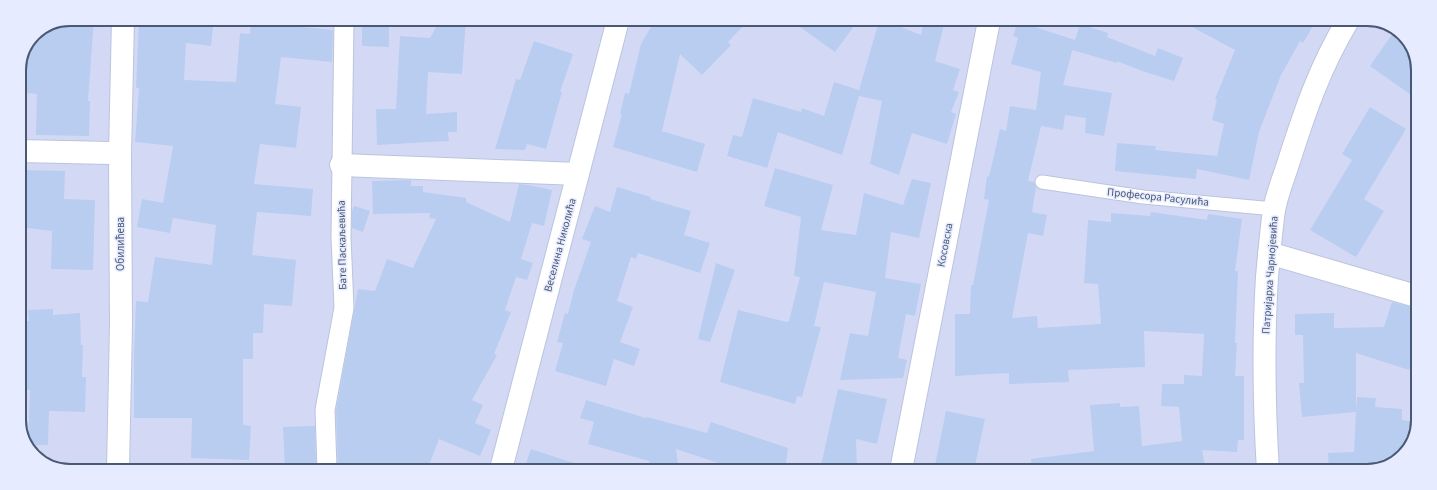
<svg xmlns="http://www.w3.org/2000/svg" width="1437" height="490" font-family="'Source Sans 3',sans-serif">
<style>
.residential{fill:#d3d9f5}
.building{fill:#b9cdf1}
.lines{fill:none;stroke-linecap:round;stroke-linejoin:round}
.service-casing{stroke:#bbc4dd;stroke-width:15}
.pedestrian-casing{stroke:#bbc4dd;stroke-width:21}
.minor-casing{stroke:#bbc4dd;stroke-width:24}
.tertiary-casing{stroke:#bbc4dd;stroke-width:24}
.service{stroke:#fff;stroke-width:13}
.pedestrian{stroke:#fff;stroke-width:19}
.minor{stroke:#fff;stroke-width:22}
.tertiary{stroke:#fff;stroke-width:22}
.labels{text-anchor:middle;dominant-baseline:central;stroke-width:3;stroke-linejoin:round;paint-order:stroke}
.street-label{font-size:11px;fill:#495973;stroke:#e7ebff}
.rim{fill:none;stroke:#495973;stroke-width:2}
</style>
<rect width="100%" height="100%" fill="#e1e5fc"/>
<path class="residential" d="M 70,19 L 1383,22 L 1407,39 L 1418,66 L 1415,436 L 1398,461 L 1367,471 L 54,468 L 30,451 L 19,424 L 19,67 L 34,34 Z"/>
<path class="building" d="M 70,19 L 94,19 L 88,101 L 90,101 L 89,136 L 36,135 L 37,94 L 19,92 L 19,67 L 34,34 Z
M 139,19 L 214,19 L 211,46 L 186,43 L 184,80 L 236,82 L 240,33 L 250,34 L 251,19 L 302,19 L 302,27 L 333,30 L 332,62 L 281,57 L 275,104 L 301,107 L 296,148 L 260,144 L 254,184 L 313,189 L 311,216 L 257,212 L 252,255 L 296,260 L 292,306 L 264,304 L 263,333 L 253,333 L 253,359 L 243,359 L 243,425 L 251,426 L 249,460 L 191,458 L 192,418 L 134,418 L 134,354 L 136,301 L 148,302 L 155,257 L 212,265 L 216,225 L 173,218 L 170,233 L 137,227 L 142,199 L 163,203 L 173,146 L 135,142 L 139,88 L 136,88 Z
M 362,20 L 389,20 L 389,47 L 362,46 Z
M 440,20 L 466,20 L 462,74 L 428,72 L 426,114 L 457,112 L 457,132 L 448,132 L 449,141 L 377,145 L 376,109 L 396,109 L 400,36 L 430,38 Z
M 655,20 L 749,20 L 728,42 L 731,45 L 702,75 L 680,54 L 662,131 L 705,144 L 697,172 L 613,147 L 622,114 L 620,114 L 625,93 L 629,94 L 641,44 Z
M 790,20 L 808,20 L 858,21 L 835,52 Z
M 879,21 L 886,21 L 921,35 L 924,21 L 945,21 L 935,61 L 960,69 L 953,90 L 959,92 L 951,112 L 956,114 L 947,144 L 912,133 L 899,175 L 870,164 L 882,101 L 859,96 L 842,155 L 778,132 L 767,168 L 727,156 L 733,135 L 742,137 L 753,98 L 801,112 L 802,108 L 824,116 L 834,82 L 859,90 Z
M 1018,21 L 1037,21 L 1035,27 L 1075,40 L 1063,85 L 1112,93 L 1104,136 L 1085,133 L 1086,118 L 1065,115 L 1063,130 L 1041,126 L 1028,181 L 1034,182 L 1036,187 L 1032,212 L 1047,215 L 1043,236 L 1028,233 L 1012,318 L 1037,316 L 1038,328 L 1101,324 L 1098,284 L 1084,283 L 1088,220 L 1111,222 L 1111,213 L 1150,216 L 1151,212 L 1207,220 L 1208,214 L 1242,219 L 1235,271 L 1238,271 L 1235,343 L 1237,343 L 1235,376 L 1244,376 L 1244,440 L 1238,440 L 1237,452 L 1202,450 L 1206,471 L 1032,470 L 1031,459 L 1094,451 L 1090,405 L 1120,403 L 1120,407 L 1139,406 L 1142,446 L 1182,441 L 1179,407 L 1161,406 L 1162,384 L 1184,384 L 1184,375 L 1202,376 L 1204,334 L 1144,331 L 1145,367 L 1068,370 L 1069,382 L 1009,384 L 1009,373 L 955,376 L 955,314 L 970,314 L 971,285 L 973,285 L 989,200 L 984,199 L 987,176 L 989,177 L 1000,129 L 1006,131 L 1010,106 L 1036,110 L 1041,72 L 1011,64 L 1018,38 L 1013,36 Z
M 1181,21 L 1316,21 L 1303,43 L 1300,41 L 1281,75 L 1259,132 L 1249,180 L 1197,169 L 1196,179 L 1115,171 L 1117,143 L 1156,146 L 1155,150 L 1217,156 L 1224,124 L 1212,120 L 1217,100 L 1215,99 L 1235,50 Z
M 1080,24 L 1108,33 L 1107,37 L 1155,56 L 1158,48 L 1183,58 L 1174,81 L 1142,71 L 1117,61 L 1117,63 L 1072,50 Z
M 1395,30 L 1407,39 L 1418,66 L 1418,85 L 1411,95 L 1370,66 Z
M 534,41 L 573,54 L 560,92 L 562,92 L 546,149 L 527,144 L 525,150 L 495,149 L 516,79 L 520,80 Z
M 1370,107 L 1406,129 L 1364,199 L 1384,211 L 1356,257 L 1310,230 L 1352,160 L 1342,154 Z
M 775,168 L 833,185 L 821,230 L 856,235 L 864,193 L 903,205 L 912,179 L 931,183 L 919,238 L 891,232 L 885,278 L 921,284 L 915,316 L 906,314 L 898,358 L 907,360 L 903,378 L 840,380 L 850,333 L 868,336 L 876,292 L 824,282 L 814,326 L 821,327 L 802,397 L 797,396 L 795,404 L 720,382 L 738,310 L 787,322 L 789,321 L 800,277 L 794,276 L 801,217 L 764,206 Z
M 19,170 L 65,171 L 64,199 L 95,200 L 93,270 L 51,269 L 52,231 L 19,227 Z
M 411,180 L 411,186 L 423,186 L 423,192 L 466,198 L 466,202 L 510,222 L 519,184 L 528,185 L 552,190 L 544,226 L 532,223 L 521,259 L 533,263 L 527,280 L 516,277 L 505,310 L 511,312 L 494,354 L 497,355 L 472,400 L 483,405 L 475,423 L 491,430 L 480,456 L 439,439 L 428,468 L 417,464 L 415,469 L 338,469 L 336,411 L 358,289 L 375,291 L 387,259 L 413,268 L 436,219 L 429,218 L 430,213 L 373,214 L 372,181 Z
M 617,187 L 651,197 L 650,199 L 691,211 L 684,235 L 710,243 L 700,273 L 638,253 L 636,259 L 631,257 L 617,301 L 633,307 L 620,342 L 640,349 L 634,366 L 614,359 L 606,386 L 555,371 L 563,343 L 557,342 L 565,313 L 568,314 L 574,290 L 591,242 L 582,239 L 595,206 L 610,212 Z
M 354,206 L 370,211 L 363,232 L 352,228 L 352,211 Z
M 716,263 L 735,270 L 710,342 L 698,339 Z
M 1392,302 L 1416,308 L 1416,360 L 1413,359 L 1409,370 L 1356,353 L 1356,411 L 1357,397 L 1376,398 L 1375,407 L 1402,409 L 1402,420 L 1415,422 L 1415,436 L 1398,461 L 1368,471 L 1329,471 L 1328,453 L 1354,452 L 1356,412 L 1302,417 L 1299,383 L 1304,383 L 1303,335 L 1295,335 L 1295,314 L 1334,313 L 1334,328 L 1384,327 Z
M 53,309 L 53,315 L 80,313 L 81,345 L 83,345 L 82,377 L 86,377 L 85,412 L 49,411 L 48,445 L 28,445 L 30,390 L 19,389 L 19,321 L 29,321 L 28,310 Z
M 838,389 L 887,399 L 877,444 L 856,439 L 857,470 L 820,470 Z
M 586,400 L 646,418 L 647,417 L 707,433 L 711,422 L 788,448 L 785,470 L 739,470 L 676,449 L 679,470 L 659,470 L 659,467 L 650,468 L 649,461 L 588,444 L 594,422 L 580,418 Z
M 946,411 L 985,419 L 974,470 L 934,470 Z
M 315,426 L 316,469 L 285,469 L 283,427 Z
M 531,449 L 583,466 L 582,469 L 524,469 Z"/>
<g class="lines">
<defs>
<path id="service" d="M 1042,182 L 1143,197 L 1274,209"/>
<path id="pedestrian" d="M 327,469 L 325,410 L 344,308 L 341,237 L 344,20"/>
<path id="minor" d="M 19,151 L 110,153 L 120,154
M 341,165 L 578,174
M 1269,253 L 1416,296
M 118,469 L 121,325 L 120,154 L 123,19
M 501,469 L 618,20
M 1268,471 C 1264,406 1263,341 1267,277 C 1269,255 1271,232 1274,210 C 1277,194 1284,177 1289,161 C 1305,111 1320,67 1347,22"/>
<path id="tertiary" d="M 901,470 L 989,21"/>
</defs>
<use href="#service" class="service-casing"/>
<use href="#pedestrian" class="pedestrian-casing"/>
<use href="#minor" class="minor-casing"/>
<use href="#tertiary" class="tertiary-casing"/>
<use href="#service" class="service"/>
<use href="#pedestrian" class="pedestrian"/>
<use href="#minor" class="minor"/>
<use href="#tertiary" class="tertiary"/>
</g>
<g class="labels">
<g class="street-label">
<text transform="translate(1158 197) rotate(6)">Професора Расулића</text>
<text transform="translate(120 244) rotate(-90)">Обилићева</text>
<text transform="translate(342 245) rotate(-91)">Бате Паскаљевића</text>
<text transform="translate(560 245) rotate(-75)">Веселина Николића</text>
<text transform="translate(945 245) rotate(-79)">Косовска</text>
<text transform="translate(1270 275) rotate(-86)">Патријарха Чарнојевића</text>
</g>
</g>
<path d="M0 0H1437V490H0ZM70 26H1367A44 44 0 0 1 1411 70V420A44 44 0 0 1 1367 464H70A44 44 0 0 1 26 420V70A44 44 0 0 1 70 26Z" fill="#e7ebff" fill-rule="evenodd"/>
<path class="rim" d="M70 26H1367A44 44 0 0 1 1411 70V420A44 44 0 0 1 1367 464H70A44 44 0 0 1 26 420V70A44 44 0 0 1 70 26Z"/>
</svg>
